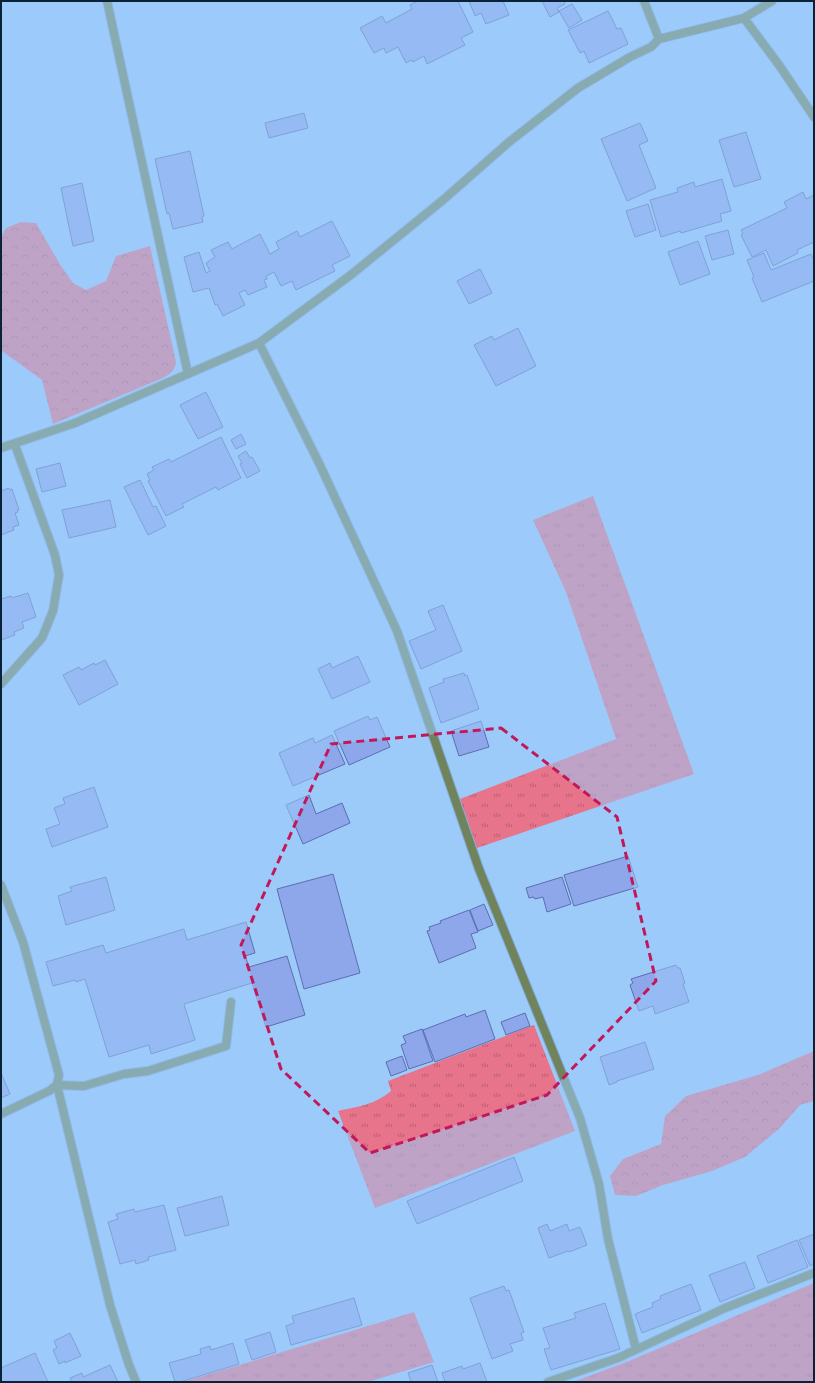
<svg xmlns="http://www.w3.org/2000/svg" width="815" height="1383" font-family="Jost,sans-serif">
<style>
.grass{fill:url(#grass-tufts)}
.forest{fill:url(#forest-crowns)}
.building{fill:#8ea6ea;stroke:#5a6faf}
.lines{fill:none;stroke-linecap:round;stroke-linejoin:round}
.lane-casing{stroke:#7fa9d3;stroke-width:10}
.street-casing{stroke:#7fa9d3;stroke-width:10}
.lane{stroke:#70835a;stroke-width:8}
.street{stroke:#70835a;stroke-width:8}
.marked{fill:none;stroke:#c2185b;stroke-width:3;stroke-dasharray:8 5;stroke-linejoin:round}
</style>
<defs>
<pattern id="grass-tufts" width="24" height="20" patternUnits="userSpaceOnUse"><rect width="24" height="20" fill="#e7748b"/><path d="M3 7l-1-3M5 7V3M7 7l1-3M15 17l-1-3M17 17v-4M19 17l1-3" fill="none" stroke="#b95f72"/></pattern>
<pattern id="forest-crowns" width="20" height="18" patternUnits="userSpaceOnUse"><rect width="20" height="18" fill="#e7748b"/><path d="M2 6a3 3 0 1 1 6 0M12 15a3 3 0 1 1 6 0" fill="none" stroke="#b95f72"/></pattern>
</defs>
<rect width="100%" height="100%" fill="#9ccbfa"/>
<path class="grass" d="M 593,496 L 694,774 L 477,848 L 460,799 L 616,739 L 566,592 L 533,520 Z
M 534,1025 L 575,1131 L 375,1208 L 338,1111 C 360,1106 374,1105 391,1091 L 388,1081 Z
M 814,1283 L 814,1382 L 573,1382 L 629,1361 Z
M 414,1312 L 434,1362 L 368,1382 L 183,1382 Z"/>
<path class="forest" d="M 21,222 L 36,223 L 61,266 L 73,283 L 86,290 L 106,281 L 116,256 L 150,246 L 176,362 C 175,371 170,374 163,378 L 53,424 L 42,380 L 2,351 L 1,346 L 1,237 L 6,228 Z
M 814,1051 L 814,1101 L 800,1105 L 780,1128 L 745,1157 L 712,1171 L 663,1185 L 636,1196 L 615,1195 L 610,1176 L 623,1159 L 661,1144 L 665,1116 L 686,1096 L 758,1075 Z"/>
<path class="building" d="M 418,1 L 458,1 L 473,32 L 461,38 L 465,45 L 427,64 L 424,56 L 413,62 L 412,60 L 406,63 L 398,47 L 386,53 L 384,48 L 374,53 L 360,28 L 382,16 L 386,23 L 412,9 L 410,5 Z
M 469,1 L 503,1 L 509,15 L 486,24 L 481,13 L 475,16 Z
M 542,1 L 564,1 L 565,4 L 557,8 L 559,12 L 550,17 Z
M 572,4 L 582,20 L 569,28 L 559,11 Z
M 608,11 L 617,29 L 621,28 L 628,44 L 589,63 L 584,51 L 580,53 L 568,30 Z
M 304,113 L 308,128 L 269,138 L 265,123 Z
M 640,123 L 648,141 L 639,145 L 656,188 L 627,201 L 601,139 Z
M 746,132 L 761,179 L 734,187 L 719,140 Z
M 190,151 L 204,216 L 202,217 L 203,222 L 173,229 L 169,213 L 167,214 L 155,159 Z
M 722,179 L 731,211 L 720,214 L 722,221 L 681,233 L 680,231 L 661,237 L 650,200 L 678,192 L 677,188 L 694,182 L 695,187 Z
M 82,183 L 94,241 L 73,246 L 61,188 Z
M 803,192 L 806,199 L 814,195 L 814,242 L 797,250 L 798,253 L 773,266 L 766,250 L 752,257 L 741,235 L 743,234 L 741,230 L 787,208 L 784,202 Z
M 648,204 L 656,230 L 635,237 L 626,211 Z
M 332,221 L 350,256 L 332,265 L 335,271 L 296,290 L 292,281 L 281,286 L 274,272 L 266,276 L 267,279 L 264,280 L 267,287 L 248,295 L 245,290 L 239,293 L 245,305 L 223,316 L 217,304 L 215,305 L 209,288 L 193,292 L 184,257 L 199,252 L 206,273 L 210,271 L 206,263 L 215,257 L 211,250 L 228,242 L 232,249 L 260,234 L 270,254 L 279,249 L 276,242 L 297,231 L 300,237 Z
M 728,230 L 734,254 L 712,260 L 705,236 Z
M 698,241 L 710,274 L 680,285 L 668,252 Z
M 764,253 L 771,270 L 811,254 L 814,260 L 814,281 L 762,302 L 752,278 L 754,277 L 747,260 Z
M 480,269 L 492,293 L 469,304 L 457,281 Z
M 518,328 L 536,366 L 496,386 L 474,345 L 492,336 L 494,340 Z
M 206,392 L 223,427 L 198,439 L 180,405 Z
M 241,434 L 246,444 L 236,449 L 231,440 Z
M 221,437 L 241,478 L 218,490 L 216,487 L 182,504 L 184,507 L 166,516 L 148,481 L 150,480 L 147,474 L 154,470 L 152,467 L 169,459 L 171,462 Z
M 246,451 L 250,458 L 252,457 L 260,471 L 247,478 L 240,464 L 242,463 L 238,456 Z
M 60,463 L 66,486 L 42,492 L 36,469 Z
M 140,480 L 153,507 L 156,506 L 166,526 L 148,535 L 124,487 Z
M 9,488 L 10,490 L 12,489 L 19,510 L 17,510 L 18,512 L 15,513 L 19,525 L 13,527 L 14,530 L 1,535 L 1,491 Z
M 110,500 L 116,527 L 69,538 L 62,510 Z
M 28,593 L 36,617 L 22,622 L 24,628 L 14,632 L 15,635 L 1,640 L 1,599 L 11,596 L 12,598 Z
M 443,605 L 462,651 L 421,669 L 409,641 L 436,630 L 428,611 Z
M 358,656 L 370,682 L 332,699 L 318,669 L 330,663 L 332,668 Z
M 105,660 L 118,684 L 79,705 L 63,675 L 79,667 L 81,670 L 94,663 L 95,665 Z
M 464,673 L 465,676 L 467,675 L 479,709 L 441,723 L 429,688 L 444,682 L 443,679 Z
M 368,716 L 370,720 L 377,717 L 390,747 L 349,765 L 334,731 Z
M 481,721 L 489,747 L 459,756 L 451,731 Z
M 332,735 L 345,764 L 293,786 L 279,753 L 313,738 L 315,743 Z
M 94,787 L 108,827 L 52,847 L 46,829 L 60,824 L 54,808 L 65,804 L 63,798 Z
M 309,795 L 316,814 L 342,803 L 350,823 L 303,844 L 286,805 Z
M 628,856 L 638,887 L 574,906 L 564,875 Z
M 333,874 L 360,973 L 304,989 L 277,889 Z
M 106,877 L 115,910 L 66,925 L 58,896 L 72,891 L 70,887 Z
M 562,877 L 571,904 L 547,912 L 543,897 L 535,899 L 534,897 L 529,898 L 526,888 Z
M 484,904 L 493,925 L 478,931 L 470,910 Z
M 469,910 L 478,932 L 471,934 L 476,948 L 439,963 L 427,931 L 430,930 L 429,927 L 441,923 L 440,921 Z
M 246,922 L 255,953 L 245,956 L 249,967 L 287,956 L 305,1015 L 266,1027 L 252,983 L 184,1004 L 195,1040 L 151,1054 L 149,1045 L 109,1057 L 85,979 L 76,982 L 75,980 L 53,986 L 46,962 L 103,945 L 106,953 L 184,929 L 187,940 Z
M 676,965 L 678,968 L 680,968 L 685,983 L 683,984 L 689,1002 L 655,1014 L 653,1006 L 639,1011 L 630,985 L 633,983 L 631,979 Z
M 485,1010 L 495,1039 L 435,1062 L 423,1030 L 465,1014 L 466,1017 Z
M 525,1013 L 530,1026 L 506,1035 L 501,1022 Z
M 422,1029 L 433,1061 L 409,1069 L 401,1045 L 406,1043 L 403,1036 Z
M 645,1042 L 654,1069 L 617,1081 L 617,1082 L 609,1085 L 600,1057 Z
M 402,1056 L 407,1070 L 391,1076 L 386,1062 Z
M 1,1073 L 10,1094 L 1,1098 Z
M 514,1157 L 523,1181 L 417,1224 L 407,1201 Z
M 222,1196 L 229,1225 L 185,1236 L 177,1208 Z
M 164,1205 L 176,1250 L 148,1257 L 149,1260 L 136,1264 L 135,1260 L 120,1264 L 108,1222 L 118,1219 L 116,1214 L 134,1209 L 135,1212 Z
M 547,1224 L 550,1231 L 567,1224 L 569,1231 L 580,1227 L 587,1245 L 569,1252 L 568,1251 L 549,1258 L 538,1228 Z
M 814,1234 L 814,1264 L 810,1266 L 799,1240 Z
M 797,1240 L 808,1267 L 768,1283 L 757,1256 Z
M 745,1262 L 755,1288 L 720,1302 L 709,1275 Z
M 691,1284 L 701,1310 L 642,1333 L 635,1314 L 653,1307 L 652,1303 L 661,1299 L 660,1296 Z
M 504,1286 L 506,1291 L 509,1290 L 524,1332 L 521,1333 L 523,1340 L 510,1344 L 513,1351 L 492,1359 L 470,1298 Z
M 354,1298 L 362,1325 L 291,1345 L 286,1326 L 294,1323 L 292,1316 Z
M 605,1303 L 620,1349 L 551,1370 L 544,1349 L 550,1348 L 543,1328 L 576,1318 L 574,1313 Z
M 270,1332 L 276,1352 L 252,1360 L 245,1340 Z
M 70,1333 L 81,1356 L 65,1363 L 65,1361 L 59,1364 L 53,1350 L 57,1348 L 54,1341 Z
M 233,1343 L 239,1364 L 180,1382 L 175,1382 L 169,1363 L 201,1354 L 200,1349 L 210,1346 L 211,1350 Z
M 35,1353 L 48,1382 L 1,1382 L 1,1368 Z
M 480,1363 L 487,1382 L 445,1382 L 442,1373 L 462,1366 L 463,1369 Z
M 110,1365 L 118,1382 L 72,1382 L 70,1378 L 82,1373 L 83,1377 Z
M 432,1365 L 438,1382 L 411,1382 L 408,1373 Z"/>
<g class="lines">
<defs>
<path id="lane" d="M 57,1085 L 84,1086 L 124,1074 L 148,1071 L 226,1046 L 231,1002"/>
<path id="street" d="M 107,1 L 188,374
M 644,1 L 659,39
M 744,18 L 779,65 L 814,117
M 259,343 L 319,463 L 397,631 L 479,869 L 580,1118 L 599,1184 L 608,1239 L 636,1349
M 1,448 L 75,423 L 259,343 L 352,274 L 443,200 L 509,142 L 578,88 L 630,57 L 651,47 L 659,39 L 744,18 L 772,1
M 1,684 L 42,638 L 53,611 L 59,575 L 55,555 L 15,445
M 1,885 L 23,942 L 59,1075 L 57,1085 L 49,1091 L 1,1114
M 57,1085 L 110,1305 L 129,1365 L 136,1382
M 548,1382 L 618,1358 L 725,1308 L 814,1273"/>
</defs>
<use href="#lane" class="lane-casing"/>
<use href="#street" class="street-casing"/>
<use href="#lane" class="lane"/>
<use href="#street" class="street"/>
</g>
<path d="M0 0H815V1383H0ZM 501,728 L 617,817 L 656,981 L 547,1095 L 370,1153 L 281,1069 L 241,945 L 331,744 Z" fill="#9ccbfa" fill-opacity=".55" fill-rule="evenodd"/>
<path class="marked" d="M 501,728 L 617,817 L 656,981 L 547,1095 L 370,1153 L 281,1069 L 241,945 L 331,744 Z"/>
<rect width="815" height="1383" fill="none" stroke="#0a2237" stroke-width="4"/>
</svg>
